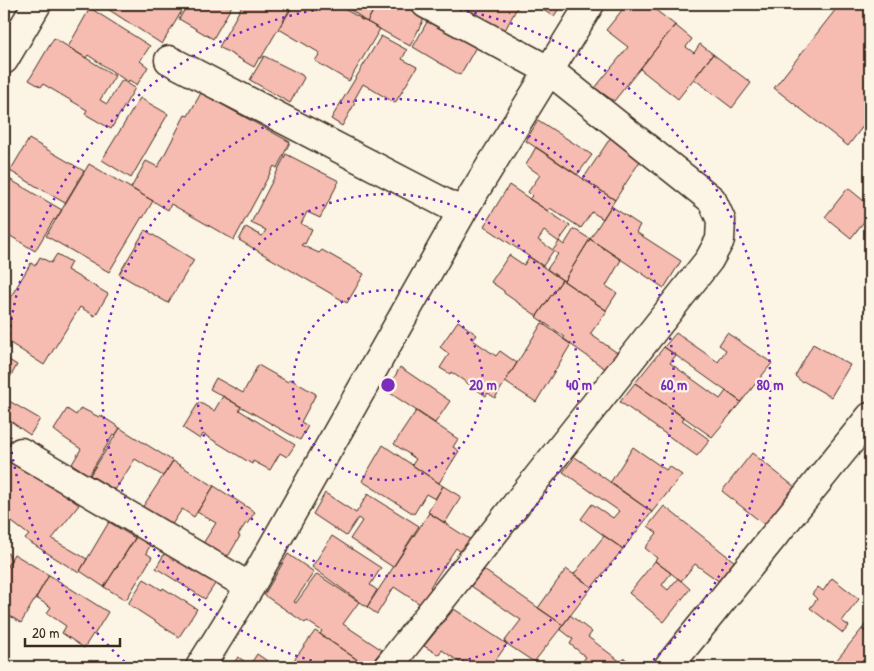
<svg xmlns="http://www.w3.org/2000/svg" width="874" height="671" font-family="'Patrick Hand',sans-serif">
<style>
.building{fill:#f7bcb1;stroke:#3b2a1e;fill-rule:evenodd}
.lines{fill:none;stroke-linecap:round;stroke-linejoin:round}
.street-casing{stroke:#3b2a1e;stroke-width:31}
.street{stroke:#fcf5e5;stroke-width:28}
.ring{fill:none;stroke:#7b2cbf;stroke-width:2.5;stroke-dasharray:2.5 5}
.centre{fill:#7b2cbf;stroke:#fcf5e5;stroke-width:2.5}
.ring-label{font-size:15px;text-anchor:middle;font-weight:bold;fill:#7b2cbf;stroke:#fcf5e5;stroke-width:4.5;stroke-linejoin:round;paint-order:stroke}
</style>
<rect width="100%" height="100%" fill="#fcf5e5"/>
<filter id="ink" filterUnits="userSpaceOnUse"><feTurbulence type="fractalNoise" baseFrequency=".02" numOctaves="2"/><feDisplacementMap in="SourceGraphic" scale="10" xChannelSelector="R" yChannelSelector="G"/><feConvolveMatrix kernelMatrix="1 2 1 2 8 2 1 2 1" color-interpolation-filters="sRGB"/></filter>
<g filter="url(#ink)">
<path class="building" d="M 100,4 L 186,4 L 162,44 Z
M 188,4 L 233,4 L 213,39 L 179,19 Z
M 243,4 L 293,4 L 261,58 L 259,58 L 254,67 L 219,47 Z
M 294,4 L 335,4 L 380,29 L 349,81 L 315,61 L 320,53 L 318,52 L 279,29 Z
M 341,4 L 377,4 L 367,22 L 360,19 L 361,17 Z
M 377,4 L 416,4 L 428,11 L 410,46 L 367,22 Z
M 453,4 L 519,4 L 504,32 Z
M 531,4 L 562,4 L 554,16 Z
M 627,4 L 648,4 L 675,25 L 614,101 L 595,88 L 628,47 L 606,30 Z
M 840,4 L 857,4 L 870,14 L 870,117 L 848,146 L 774,88 Z
M 90,8 L 150,46 L 140,61 L 148,67 L 137,85 L 129,80 L 128,82 L 88,55 L 86,58 L 68,47 Z
M 432,13 L 480,40 L 460,75 L 413,47 Z
M 675,25 L 692,39 L 686,47 L 694,53 L 700,44 L 713,54 L 678,99 L 640,69 Z
M 381,36 L 407,50 L 402,59 L 417,67 L 395,103 L 363,84 L 353,102 L 355,103 L 342,126 L 331,119 Z
M 54,38 L 115,76 L 100,100 L 107,104 L 122,80 L 135,88 L 111,129 L 85,114 L 87,110 L 43,84 L 41,87 L 29,80 Z
M 713,54 L 751,83 L 732,108 L 694,79 Z
M 264,56 L 302,75 L 304,78 L 290,103 L 250,80 Z
M 201,93 L 290,142 L 277,168 L 274,166 L 234,240 L 171,204 L 168,210 L 131,188 L 146,161 L 158,167 L 185,115 L 188,116 Z
M 140,98 L 168,114 L 131,178 L 102,160 Z
M 538,120 L 592,155 L 577,175 L 526,141 Z
M 611,137 L 642,158 L 615,200 L 583,179 Z
M 29,139 L 84,171 L 65,203 L 10,171 Z
M 536,147 L 615,200 L 603,219 L 592,212 L 581,228 L 550,208 L 548,211 L 529,199 L 532,196 L 528,192 L 540,175 L 526,165 Z
M 286,154 L 339,181 L 320,218 L 307,212 L 301,224 L 312,229 L 305,244 L 303,243 L 301,245 L 319,253 L 322,250 L 364,274 L 347,303 L 239,240 L 246,227 L 262,236 L 266,230 L 251,223 Z
M 89,164 L 153,201 L 143,218 L 142,217 L 109,272 L 46,236 Z
M 4,176 L 62,210 L 56,220 L 54,219 L 35,251 L 4,232 Z
M 509,185 L 570,226 L 559,241 L 564,245 L 574,229 L 590,239 L 564,281 L 547,269 L 558,254 L 553,251 L 543,266 L 484,226 ZM 544,231 L 559,242 L 553,250 L 538,240 Z
M 848,188 L 870,206 L 870,214 L 851,238 L 825,217 Z
M 611,206 L 640,225 L 636,232 L 681,261 L 664,288 L 590,239 Z
M 145,230 L 194,260 L 168,303 L 119,274 Z
M 590,239 L 621,260 L 606,286 L 617,293 L 606,310 L 564,281 Z
M 57,254 L 71,262 L 67,270 L 108,294 L 95,316 L 80,307 L 44,365 L 4,339 L 4,308 L 31,263 L 35,266 L 40,257 L 51,263 Z
M 509,255 L 524,265 L 529,257 L 562,280 L 537,316 L 504,293 L 504,291 L 491,282 Z
M 562,280 L 607,311 L 590,334 L 619,354 L 607,370 L 563,339 L 565,337 L 536,317 Z
M 458,321 L 477,335 L 473,340 L 496,356 L 500,351 L 517,363 L 495,398 L 488,393 L 486,396 L 451,372 L 450,374 L 440,368 L 449,354 L 440,347 Z
M 542,323 L 571,344 L 536,402 L 505,382 Z
M 676,333 L 718,362 L 726,350 L 719,345 L 727,333 L 772,363 L 741,402 L 664,347 Z
M 813,344 L 850,365 L 831,397 L 803,381 L 802,382 L 795,376 Z
M 664,347 L 676,355 L 670,363 L 720,399 L 726,391 L 741,402 L 712,437 L 635,383 Z
M 4,357 L 17,365 L 4,388 Z
M 258,365 L 288,382 L 290,379 L 316,394 L 301,422 L 308,426 L 300,440 L 210,389 L 216,378 L 243,393 Z
M 400,367 L 450,401 L 435,423 L 387,391 Z
M 635,383 L 684,418 L 682,420 L 710,440 L 697,456 L 620,402 Z
M 223,396 L 241,407 L 239,410 L 295,445 L 287,457 L 280,453 L 270,470 L 253,461 L 252,464 L 203,434 L 200,439 L 183,428 L 199,402 L 214,411 Z
M 4,398 L 40,419 L 30,435 L 9,420 L 4,428 Z
M 81,408 L 99,417 L 100,415 L 120,428 L 115,436 L 113,435 L 89,475 L 72,464 L 81,449 L 63,437 L 54,430 L 67,409 L 76,415 Z
M 416,411 L 458,439 L 453,447 L 459,451 L 439,483 L 412,465 L 416,459 L 394,444 Z
M 120,428 L 173,461 L 163,476 L 135,459 L 115,490 L 90,475 Z
M 383,445 L 443,486 L 435,499 L 426,494 L 414,514 L 362,481 Z
M 13,446 L 29,468 L 79,505 L 52,539 L 87,559 L 79,573 L 25,539 L 29,535 L 4,516 L 4,458 Z
M 633,447 L 666,470 L 669,466 L 682,475 L 652,512 L 610,483 Z
M 752,453 L 796,488 L 766,526 L 722,491 Z
M 575,457 L 652,512 L 623,549 L 581,519 L 592,504 L 613,518 L 619,511 L 563,472 Z
M 173,461 L 214,486 L 194,517 L 182,509 L 171,526 L 142,508 Z
M 214,486 L 255,512 L 247,524 L 246,523 L 238,535 L 240,536 L 229,555 L 220,557 L 202,545 L 216,523 L 197,512 Z
M 443,486 L 461,497 L 445,523 L 428,512 Z
M 325,493 L 356,513 L 368,494 L 419,526 L 393,567 L 350,539 L 362,521 L 358,518 L 346,536 L 313,514 Z
M 664,506 L 735,562 L 720,582 L 695,564 L 681,581 L 655,561 L 657,558 L 645,548 L 657,533 L 648,526 Z
M 429,513 L 471,540 L 461,552 L 456,548 L 430,587 L 432,589 L 420,604 L 394,587 L 377,614 L 367,607 Z
M 109,522 L 135,538 L 104,587 L 80,571 Z
M 142,528 L 155,537 L 146,553 L 152,557 L 126,600 L 104,587 Z
M 332,536 L 381,568 L 370,585 L 377,590 L 367,607 L 312,567 Z
M 604,536 L 623,549 L 592,587 L 574,574 Z
M 169,546 L 219,578 L 205,599 L 156,568 Z
M 4,551 L 10,555 L 9,557 L 12,559 L 4,572 Z
M 14,554 L 49,575 L 21,623 L 4,612 L 4,572 Z
M 288,554 L 314,572 L 294,602 L 296,603 L 317,574 L 359,602 L 343,624 L 382,650 L 368,667 L 321,635 L 320,634 L 322,631 L 307,621 L 305,623 L 264,595 Z
M 655,561 L 671,573 L 662,585 L 668,590 L 678,578 L 690,589 L 664,622 L 629,593 Z
M 566,569 L 592,587 L 563,625 L 538,608 Z
M 484,570 L 563,625 L 534,662 L 504,642 L 521,620 L 471,586 Z
M 49,575 L 108,612 L 94,635 L 93,634 L 84,648 L 62,633 L 66,626 L 47,613 L 51,607 L 36,598 Z
M 832,578 L 859,599 L 842,621 L 849,626 L 843,633 L 810,608 L 817,599 L 812,594 L 818,587 L 823,591 Z
M 144,579 L 162,590 L 163,588 L 197,609 L 179,637 L 128,604 Z
M 454,609 L 507,644 L 491,667 L 464,667 L 465,666 L 442,650 L 439,655 L 424,646 Z
M 570,615 L 592,632 L 588,637 L 621,662 L 624,658 L 637,667 L 578,667 L 586,657 L 570,644 L 573,639 L 560,629 Z
M 870,619 L 870,635 L 862,629 Z
M 862,629 L 870,635 L 870,667 L 831,667 Z
M 315,631 L 320,634 L 368,667 L 356,666 L 356,667 L 289,667 Z
M 257,654 L 276,667 L 231,667 L 238,657 L 250,665 Z"/>
<g class="lines">
<defs>
<path id="street" d="M 4,60 L 37,4
M 169,60 L 462,212
M 21,452 L 250,587
M 200,667 L 250,587 L 462,212 L 590,4
M 388,667 L 709,260 L 720,240 L 721,220 L 712,200 L 550,71 L 426,4
M 668,667 L 870,417"/>
</defs>
<use href="#street" class="street-casing"/>
<use href="#street" class="street"/>
</g>
</g>
<g class="ring">
<circle cx="388" cy="385" r="95"/>
<circle cx="388" cy="385" r="191"/>
<path d="M341 667A286 286 0 1 1 435 667"/>
<path d="M130 667A382 382 0 0 1 361 4M415 4A382 382 0 0 1 646 667"/>
</g>
<circle cx="388" cy="385" r="8" class="centre"/>
<g class="ring-label">
<text x="483" y="390">20 m</text>
<text x="579" y="390">40 m</text>
<text x="674" y="390">60 m</text>
<text x="770" y="390">80 m</text>
</g>
<rect width="874" height="671" fill="none" stroke="#fcf5e5" stroke-width="20"/>
<rect x="10" y="10" width="854" height="651" fill="none" stroke="#3b2a1e" stroke-width="2" filter="url(#ink)"/>
<path d="M25 638v8h95v-8" fill="none" stroke="#3b2a1e" stroke-width="2.5"/>
<text x="32" y="638" font-size="15" fill="#3b2a1e" stroke="#fcf5e5" stroke-width="4" paint-order="stroke">20 m</text>
</svg>
